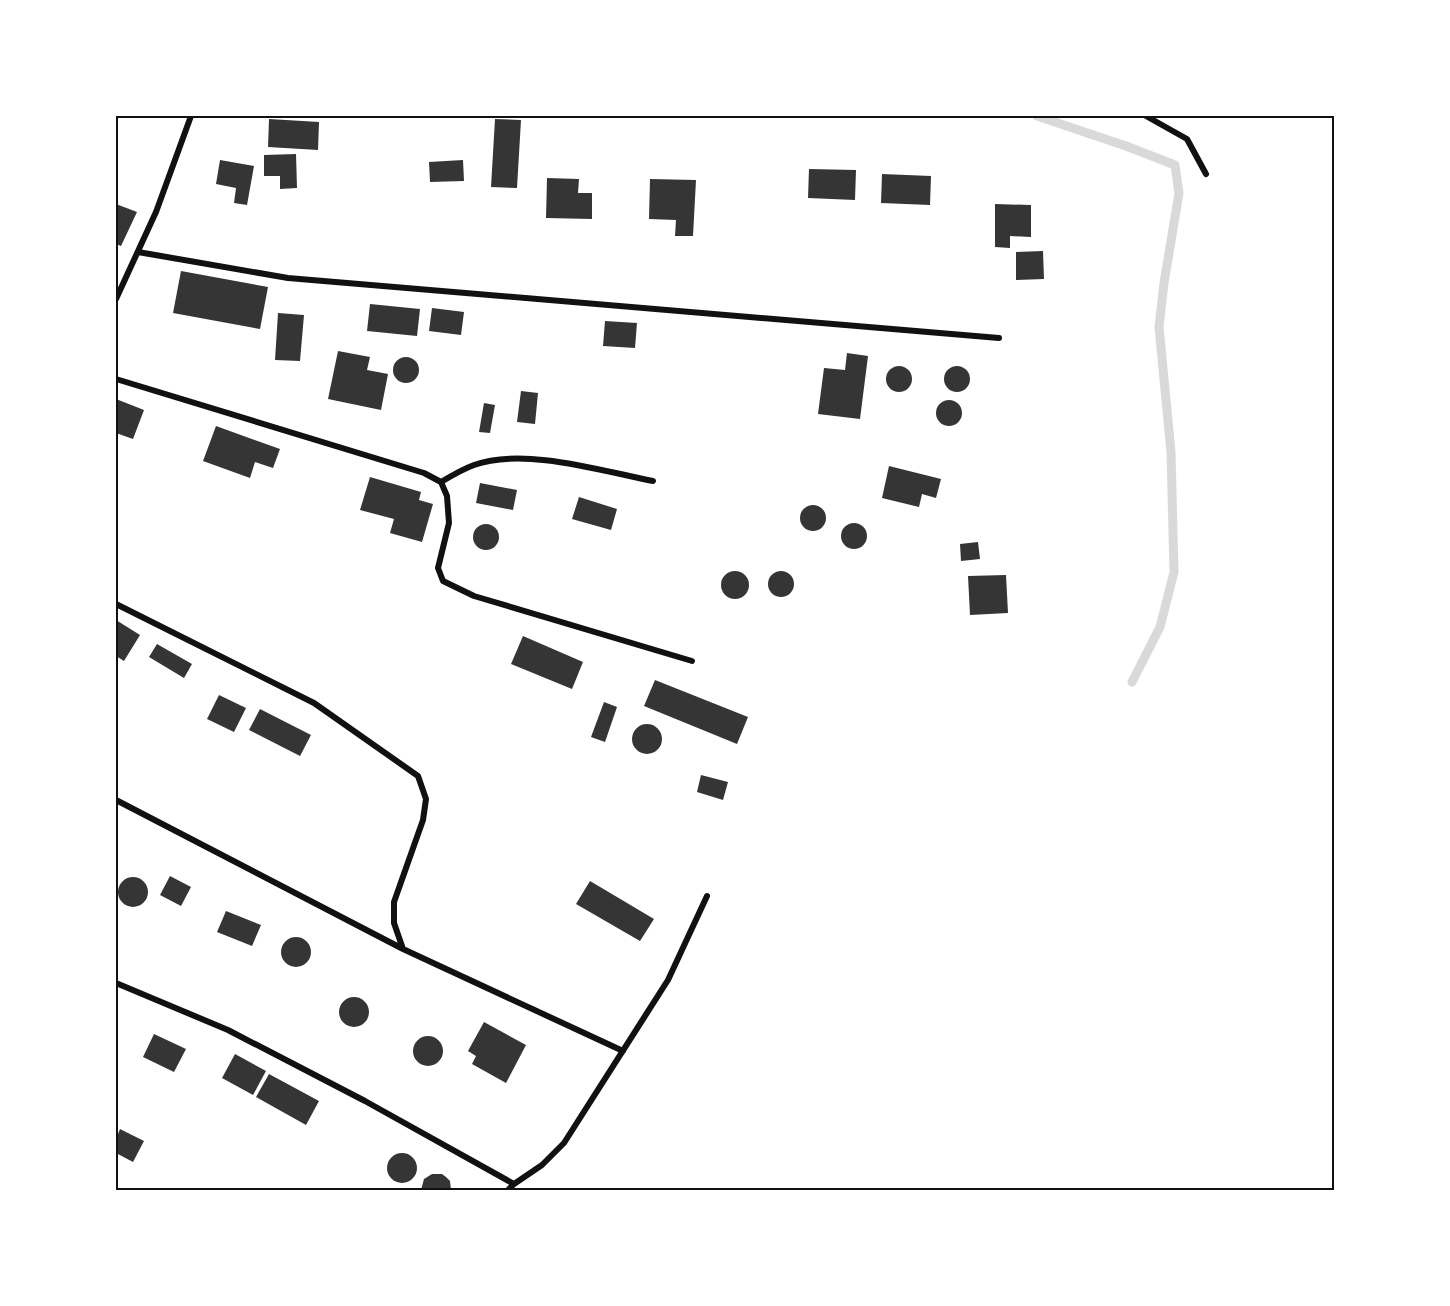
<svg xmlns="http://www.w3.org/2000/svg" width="1450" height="1306" font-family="Manrope,sans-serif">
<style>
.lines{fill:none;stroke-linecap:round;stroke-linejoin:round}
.stream{stroke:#d9d9d9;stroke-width:9}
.building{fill:#353535}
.minor{stroke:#111;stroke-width:6}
.neatline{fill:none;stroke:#111;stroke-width:2}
</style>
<rect width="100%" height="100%" fill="#fff"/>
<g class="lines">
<path class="stream" d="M 1037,116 L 1126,146 L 1175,165 L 1179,193 L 1164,283 L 1159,327 L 1171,452 L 1174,572 L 1160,627 L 1132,682"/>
</g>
<path class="building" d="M 269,119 L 319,122 L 318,150 L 268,147 Z
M 495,119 L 521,120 L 517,188 L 491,187 Z
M 296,154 L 297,188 L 280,189 L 280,176 L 264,176 L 264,155 Z
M 220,160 L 254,166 L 247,205 L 234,203 L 236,188 L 216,184 Z
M 463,160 L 464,181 L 430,182 L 429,162 Z
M 809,169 L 856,170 L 855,200 L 808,198 Z
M 882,174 L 931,176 L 930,205 L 881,203 Z
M 547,178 L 579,179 L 578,193 L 592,193 L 592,219 L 546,218 Z
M 650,179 L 696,180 L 693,236 L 675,236 L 676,220 L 649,219 Z
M 116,204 L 137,212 L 121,246 L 116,244 Z
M 995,204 L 1031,205 L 1031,237 L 1010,236 L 1010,248 L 995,247 Z
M 1043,251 L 1044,279 L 1016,280 L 1016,252 Z
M 181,271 L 268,287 L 260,329 L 173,313 Z
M 370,304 L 420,309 L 417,336 L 367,331 Z
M 432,308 L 464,312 L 461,335 L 429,331 Z
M 278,313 L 304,315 L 300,361 L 275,360 Z
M 605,321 L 637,323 L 635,348 L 603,346 Z
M 338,351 L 370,357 L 367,370 L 388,374 L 381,410 L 328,399 Z
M 847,353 L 868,356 L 860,419 L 818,414 L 824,368 L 845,370 Z
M393 370a13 13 0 1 1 26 0a13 13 0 1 1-26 0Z
M886 379a13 13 0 1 1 26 0a13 13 0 1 1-26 0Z
M944 379a13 13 0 1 1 26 0a13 13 0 1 1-26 0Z
M 521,391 L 538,393 L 535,424 L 517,422 Z
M 116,399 L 144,410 L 133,439 L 116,433 Z
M936 413a13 13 0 1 1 26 0a13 13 0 1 1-26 0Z
M 484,403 L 495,405 L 490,433 L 479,432 Z
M 216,426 L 280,449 L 273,468 L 255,462 L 250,478 L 203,461 Z
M 889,466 L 941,479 L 936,498 L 922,494 L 919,507 L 882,498 Z
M 370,477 L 421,492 L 419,500 L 433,504 L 422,542 L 390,533 L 394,519 L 360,510 Z
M 480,483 L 517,490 L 513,510 L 476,503 Z
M 579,497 L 617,509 L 611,530 L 572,519 Z
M800 518a13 13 0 1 1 26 0a13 13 0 1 1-26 0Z
M841 536a13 13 0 1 1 26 0a13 13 0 1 1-26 0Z
M473 537a13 13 0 1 1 26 0a13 13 0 1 1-26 0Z
M 978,542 L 980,559 L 961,561 L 960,544 Z
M768 584a13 13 0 1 1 26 0a13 13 0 1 1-26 0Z
M721 585a14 14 0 1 1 28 0a14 14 0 1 1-28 0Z
M 1006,575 L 1008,613 L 970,615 L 968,576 Z
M 116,620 L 140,635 L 124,661 L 116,656 Z
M 523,636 L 583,662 L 572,689 L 511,664 Z
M 157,644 L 192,664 L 184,678 L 149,657 Z
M 655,680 L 748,717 L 737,744 L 644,706 Z
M 219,695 L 246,708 L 234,732 L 207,719 Z
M 604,702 L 617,707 L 605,742 L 591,737 Z
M 260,709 L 311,735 L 300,756 L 249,730 Z
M632 739a15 15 0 1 1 30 0a15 15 0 1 1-30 0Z
M 701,775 L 728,782 L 723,800 L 697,792 Z
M 170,876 L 191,887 L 181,906 L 160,895 Z
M118 892a15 15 0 1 1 30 0a15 15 0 1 1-30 0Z
M 590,881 L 654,919 L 640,941 L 576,904 Z
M 226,911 L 261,925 L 252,946 L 217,932 Z
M281 952a15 15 0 1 1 30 0a15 15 0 1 1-30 0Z
M339 1012a15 15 0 1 1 30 0a15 15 0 1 1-30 0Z
M 484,1022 L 526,1045 L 506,1083 L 472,1064 L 476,1056 L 468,1051 Z
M 154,1034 L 186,1049 L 174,1072 L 143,1057 Z
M413 1051a15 15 0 1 1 30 0a15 15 0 1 1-30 0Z
M 235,1054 L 266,1071 L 253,1095 L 222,1078 Z
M 269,1074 L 319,1101 L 306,1125 L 256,1097 Z
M 120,1129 L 144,1141 L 133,1162 L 116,1153 L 116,1139 Z
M387 1168a15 15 0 1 1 30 0a15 15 0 1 1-30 0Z
M 432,1174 L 442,1174 L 446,1177 L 450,1181 L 451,1190 L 421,1190 L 424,1179 Z"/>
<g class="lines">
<path class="minor" d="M 1146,116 L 1187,139 L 1206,174
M 138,252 L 288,278 L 999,338
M 116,299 L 156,212 L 191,116
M 116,379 L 424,473 L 441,482 L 447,496 L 449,523 L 438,568 L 443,581 L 474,596 L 692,661
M 441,482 C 451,476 463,469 474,465 C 524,447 602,471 653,481
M 116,604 L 314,703 L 418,776 L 426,799 L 423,820 L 394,902 L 394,923 L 403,949
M 116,800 L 403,949 L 623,1051
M 116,983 L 228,1030 L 365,1101 L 514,1184
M 508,1190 L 514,1184 L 542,1165 L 564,1143 L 668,980 L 707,896"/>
</g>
<rect width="1450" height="1306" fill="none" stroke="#ffffff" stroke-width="234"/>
<rect x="117" y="117" width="1216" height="1072" class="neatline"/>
</svg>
